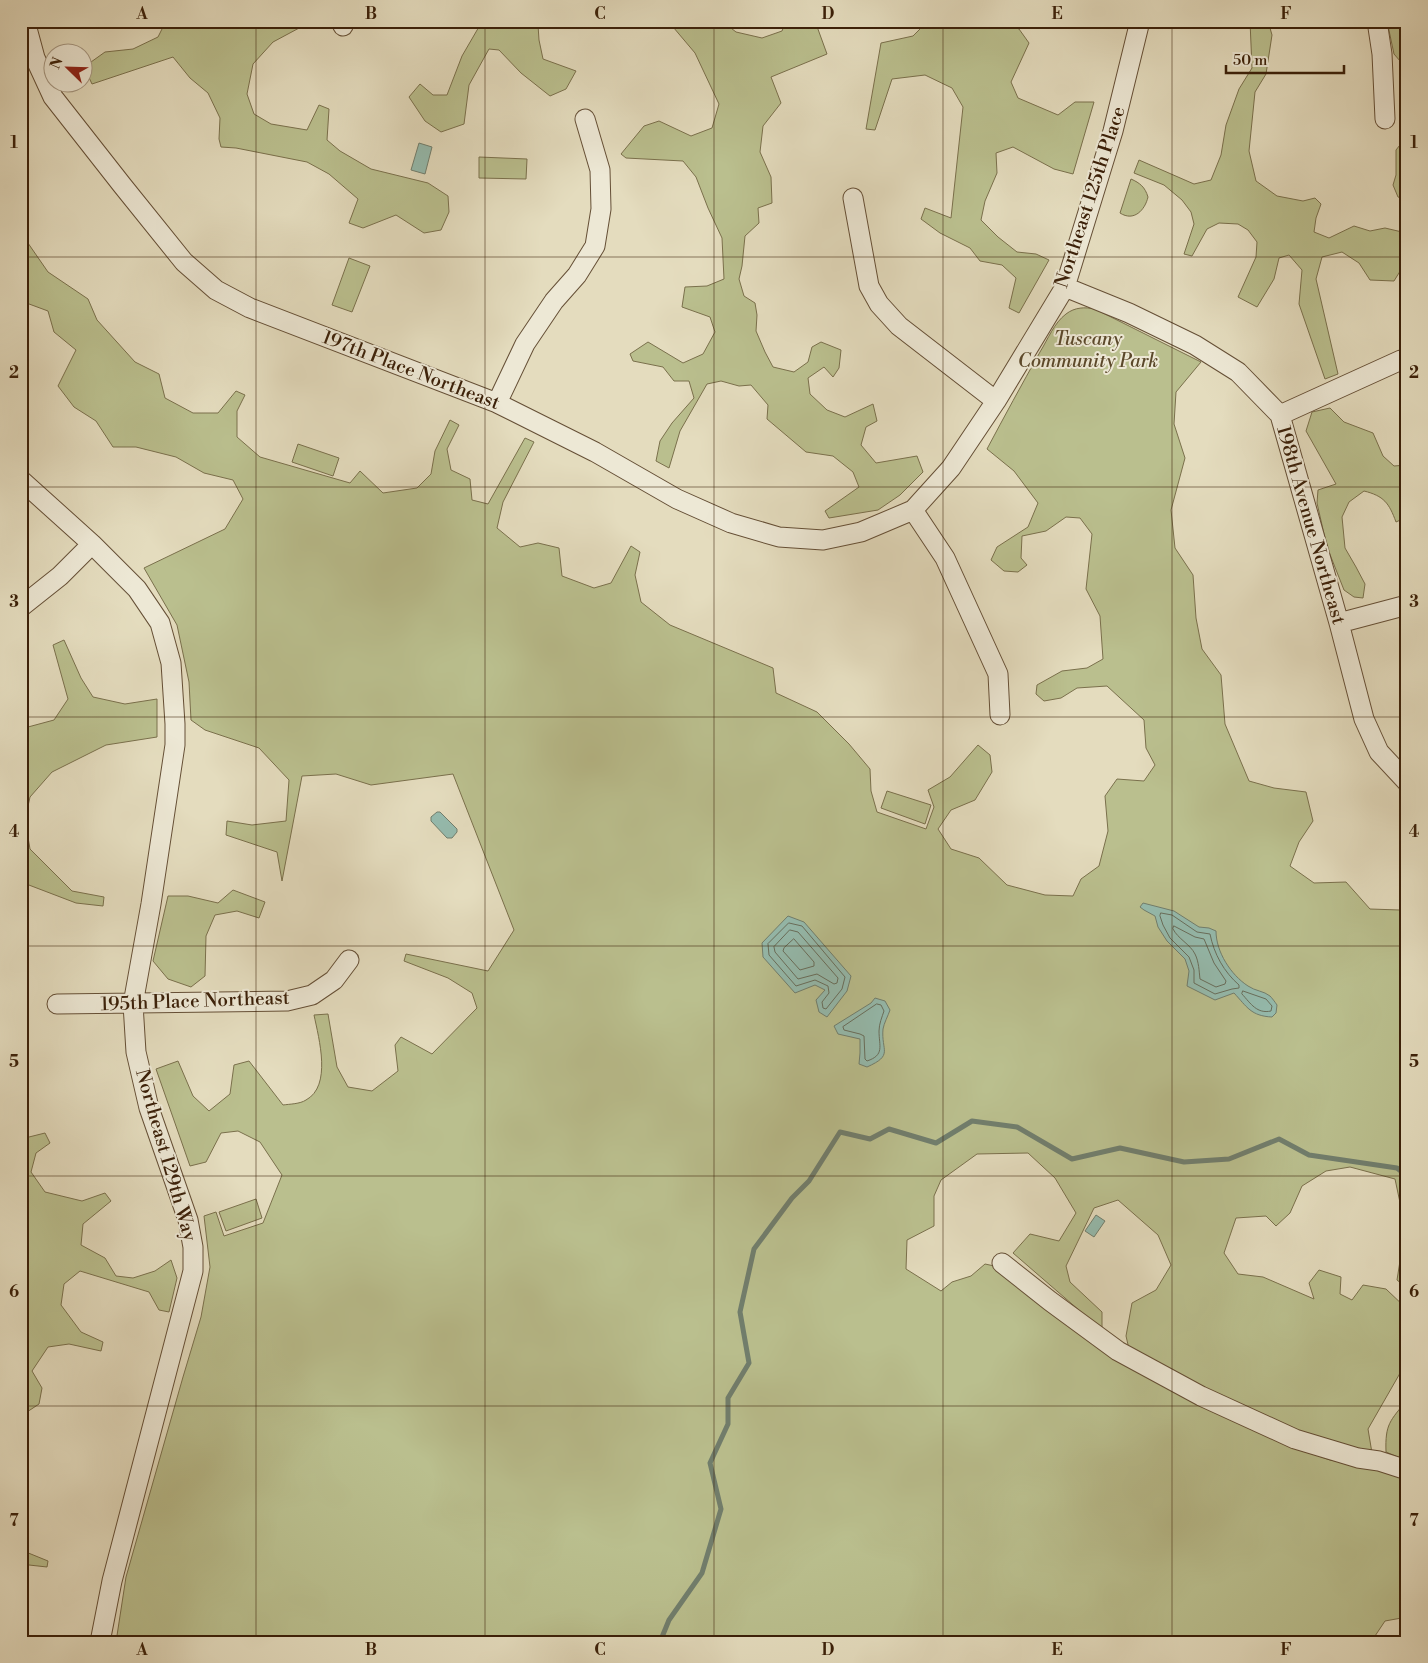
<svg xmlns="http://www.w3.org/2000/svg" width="1428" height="1663" font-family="'Libre Bodoni',serif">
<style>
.green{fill:#babf8e;stroke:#7a704c}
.water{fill:#95bcaf;stroke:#717e6d}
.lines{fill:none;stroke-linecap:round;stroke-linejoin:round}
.shore{stroke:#686e5c;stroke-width:1}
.stream{stroke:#717e6d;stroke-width:5}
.minor-casing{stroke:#654f36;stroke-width:21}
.minor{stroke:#ede8d5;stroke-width:19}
.grid{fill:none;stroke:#3b2009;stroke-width:1;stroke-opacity:0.55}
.labels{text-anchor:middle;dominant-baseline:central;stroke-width:4;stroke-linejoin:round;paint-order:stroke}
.street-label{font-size:19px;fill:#3b2009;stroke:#ede8d5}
.park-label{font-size:19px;font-style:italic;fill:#5b482a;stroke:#ede8d5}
.neatline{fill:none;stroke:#3b2009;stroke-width:2}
.grid-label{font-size:16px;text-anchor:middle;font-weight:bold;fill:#3b2009}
</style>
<rect width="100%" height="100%" fill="#e4dcbe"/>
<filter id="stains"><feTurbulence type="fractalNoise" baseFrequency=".004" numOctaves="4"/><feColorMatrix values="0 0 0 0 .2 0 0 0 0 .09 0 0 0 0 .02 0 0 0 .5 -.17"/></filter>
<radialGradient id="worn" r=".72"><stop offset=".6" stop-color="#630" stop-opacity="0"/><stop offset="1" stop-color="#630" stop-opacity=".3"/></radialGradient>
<path class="green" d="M 166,21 L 297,21 L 301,27 L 273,42 L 253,64 L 247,94 L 254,114 L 271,124 L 307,130 L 319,105 L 329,109 L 327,140 L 340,151 L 371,169 L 428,183 L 448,196 L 449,212 L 441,230 L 424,233 L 396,215 L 363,228 L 349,223 L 358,199 L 329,174 L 307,162 L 236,148 L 221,147 L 219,139 L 220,118 L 208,93 L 190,78 L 173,57 L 92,84 L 84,67 L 105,52 L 133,49 L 158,37 Z
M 480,21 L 533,21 L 538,25 L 539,40 L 543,59 L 576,71 L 566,89 L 550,96 L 521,73 L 499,50 L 489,49 L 469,85 L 464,124 L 441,132 L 425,121 L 409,97 L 420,84 L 433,95 L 447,95 L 462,56 L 480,25 Z
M 668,21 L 722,21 L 736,32 L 762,38 L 782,31 L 786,21 L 815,21 L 827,54 L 771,77 L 781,103 L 763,126 L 760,152 L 771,177 L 772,203 L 758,208 L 759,223 L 745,236 L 742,266 L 739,279 L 744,296 L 755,303 L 757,315 L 756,331 L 765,352 L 773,367 L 794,372 L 808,362 L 812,347 L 821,342 L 841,350 L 839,368 L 833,377 L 824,367 L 808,378 L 810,394 L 827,410 L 845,417 L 873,404 L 877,421 L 866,427 L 861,445 L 876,463 L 917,456 L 923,472 L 900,495 L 878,510 L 829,518 L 825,511 L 859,487 L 853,472 L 833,456 L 806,452 L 767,419 L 768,405 L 751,385 L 739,386 L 721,381 L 707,384 L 680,431 L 669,468 L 656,461 L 660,441 L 672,423 L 694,398 L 689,381 L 674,381 L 663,367 L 633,361 L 630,354 L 648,342 L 683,363 L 703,354 L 715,332 L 710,317 L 682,307 L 685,287 L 707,286 L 724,279 L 722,238 L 708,208 L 696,177 L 683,161 L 626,158 L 621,154 L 644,126 L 659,121 L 691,136 L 712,128 L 719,104 L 695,53 Z
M 928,21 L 1001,21 L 1019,29 L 1029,43 L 1011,82 L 1018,98 L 1058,115 L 1075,102 L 1094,102 L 1073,174 L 1054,169 L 1013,147 L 996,153 L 997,173 L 985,201 L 981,220 L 998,237 L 1017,252 L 1036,254 L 1049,260 L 1019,313 L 1009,308 L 1016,278 L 1002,265 L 980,261 L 970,248 L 940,233 L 921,219 L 925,208 L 951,218 L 963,107 L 952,88 L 925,75 L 892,79 L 875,130 L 866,129 L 881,43 L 913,36 Z
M 1250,21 L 1268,21 L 1272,35 L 1266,74 L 1255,92 L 1249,151 L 1256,181 L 1277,196 L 1303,201 L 1315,198 L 1321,204 L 1316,218 L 1314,232 L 1329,238 L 1354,226 L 1370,231 L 1385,228 L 1402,232 L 1407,226 L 1407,260 L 1394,281 L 1370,280 L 1359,263 L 1342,252 L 1322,257 L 1316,279 L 1338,374 L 1325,379 L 1299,304 L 1302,270 L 1289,255 L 1279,258 L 1274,279 L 1257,307 L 1238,297 L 1256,257 L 1257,242 L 1248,230 L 1238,224 L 1219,223 L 1207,229 L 1192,256 L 1184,254 L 1194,224 L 1191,212 L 1182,200 L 1164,185 L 1134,173 L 1139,160 L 1194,184 L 1211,180 L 1221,155 L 1226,125 L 1239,89 L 1252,68 Z
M 1387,21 L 1407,21 L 1407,69 L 1394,54 Z
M 1407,136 L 1407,200 L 1398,197 L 1393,185 L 1396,175 L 1396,150 Z
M 479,157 L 527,159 L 526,179 L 479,178 Z
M 1131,179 C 1140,183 1145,187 1148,197 C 1145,210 1134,222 1120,213 Z
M 21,233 L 48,272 L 88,299 L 97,320 L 135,362 L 159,374 L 165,398 L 193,413 L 218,413 L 236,391 L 245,395 L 237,411 L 237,437 L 260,457 L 350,483 L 360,471 L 383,493 L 417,488 L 431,474 L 435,451 L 450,420 L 459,425 L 447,449 L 451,470 L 470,479 L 472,500 L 488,504 L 525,438 L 534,442 L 503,502 L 497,528 L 520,547 L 538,543 L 559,548 L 562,576 L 594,588 L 611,583 L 631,546 L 640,552 L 635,575 L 641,602 L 670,625 L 773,668 L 776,693 L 817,712 L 849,744 L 870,769 L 871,791 L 877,812 L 926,829 L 934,807 L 928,790 L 950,777 L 978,745 L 990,755 L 992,772 L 975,800 L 951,810 L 938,829 L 951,849 L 979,858 L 1007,885 L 1045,895 L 1073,896 L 1081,879 L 1099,866 L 1108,831 L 1105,796 L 1117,779 L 1144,781 L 1155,765 L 1146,748 L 1144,720 L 1107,686 L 1077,688 L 1061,698 L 1044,701 L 1036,694 L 1037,685 L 1062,671 L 1087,668 L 1103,659 L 1100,616 L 1086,589 L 1092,534 L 1080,518 L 1066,517 L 1046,531 L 1022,536 L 1021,558 L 1027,565 L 1018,572 L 1004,571 L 991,560 L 997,547 L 1028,527 L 1038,503 L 1014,471 L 987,449 C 1004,417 1022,384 1040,352 C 1048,339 1054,323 1066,314 C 1075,307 1085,307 1095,309 L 1201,362 L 1176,392 L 1174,424 L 1185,458 L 1171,510 L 1175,548 L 1193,575 L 1196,618 L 1202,649 L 1221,675 L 1225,724 L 1249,781 L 1274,788 L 1306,792 L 1313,821 L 1299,842 L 1290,866 L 1314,883 L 1346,882 L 1370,909 L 1400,910 L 1407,899 L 1407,1223 L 1402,1212 L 1395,1179 L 1350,1167 L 1326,1171 L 1302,1186 L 1290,1213 L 1276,1226 L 1266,1216 L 1236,1218 L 1224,1253 L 1238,1274 L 1263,1277 L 1314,1299 L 1309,1283 L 1319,1270 L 1341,1277 L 1340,1294 L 1352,1300 L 1363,1285 L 1386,1289 L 1407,1309 L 1407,1361 L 1368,1429 L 1372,1453 C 1354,1448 1334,1444 1316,1438 C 1251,1414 1189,1382 1129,1349 L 1126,1336 L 1132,1303 L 1156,1290 L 1171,1265 L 1158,1235 L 1118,1200 L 1094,1208 L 1066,1266 L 1070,1282 L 1102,1312 L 1102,1330 L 1013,1253 L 1030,1234 L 1059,1241 L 1076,1213 L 1055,1178 L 1028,1153 L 977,1154 L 941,1180 L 934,1196 L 934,1226 L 907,1240 L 906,1269 L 941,1291 L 952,1282 L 971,1276 L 985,1264 L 999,1267 L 1065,1323 L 1102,1351 L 1154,1380 L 1222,1415 L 1280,1442 L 1330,1460 L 1390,1471 L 1407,1478 L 1407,1617 L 1385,1621 L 1373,1639 L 1374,1642 L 116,1642 L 126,1577 L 183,1377 L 201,1317 L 210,1267 L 204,1216 L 216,1212 L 224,1236 L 263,1223 L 282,1175 L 260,1142 L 238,1131 L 221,1133 L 206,1162 L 190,1166 L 156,1069 L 178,1061 L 193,1096 L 209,1111 L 230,1094 L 234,1065 L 249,1061 L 283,1105 C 290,1104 300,1104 306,1100 C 332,1086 319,1039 314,1015 L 328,1014 L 337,1067 L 348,1087 L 372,1091 L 398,1071 L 395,1045 L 401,1037 L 432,1054 L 477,1008 L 472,993 L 448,978 L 404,961 L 406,954 L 488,971 L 514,930 L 453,774 L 371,785 L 336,774 L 302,776 L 282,881 L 277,852 L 226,835 L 227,821 L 252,825 L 286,821 L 289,780 L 259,748 L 205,730 L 191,720 L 189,682 L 177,625 L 144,568 L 225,529 L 243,499 L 233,480 L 204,473 L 176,457 L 136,447 L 113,447 L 96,421 L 74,407 L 58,386 L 76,350 L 54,332 L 48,311 L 21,301 Z
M 349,258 L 370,266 L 352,312 L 332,305 Z
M 1330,408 L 1344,422 L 1373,433 L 1383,456 L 1394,466 L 1407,465 L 1407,517 L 1396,522 C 1389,503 1384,496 1364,491 L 1349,502 L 1342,517 L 1345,548 L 1356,567 L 1365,584 L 1363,598 L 1354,597 L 1344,590 L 1327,547 L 1317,503 L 1318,490 L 1336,484 L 1306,431 L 1312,412 Z
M 298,444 L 339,458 L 333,476 L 292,462 Z
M 64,640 L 81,678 L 93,697 L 125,704 L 157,699 L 157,737 L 106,745 L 52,772 L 30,797 L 25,820 L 30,849 L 72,891 L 104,897 L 103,906 L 76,903 L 21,882 L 21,722 L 28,727 L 54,720 L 68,699 L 53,645 Z
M 887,791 L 931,805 L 925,824 L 881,808 Z
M 233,890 L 265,902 L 259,918 L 237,911 L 215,915 L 206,936 L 205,976 L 191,987 L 168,979 L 153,961 L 168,896 L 188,896 L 218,903 Z
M 45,1133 L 50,1143 L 36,1153 L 31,1172 L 45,1192 L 82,1201 L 105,1193 L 111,1201 L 83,1224 L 81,1245 L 105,1258 L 116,1276 L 133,1278 L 155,1271 L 171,1260 L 177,1278 L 169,1312 L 159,1310 L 149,1292 L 80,1271 L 64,1284 L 61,1305 L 81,1332 L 103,1342 L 101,1351 L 69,1344 L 48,1347 L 32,1371 L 42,1388 L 39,1404 L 21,1416 L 21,1135 L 25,1138 Z
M 256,1199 L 262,1218 L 226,1231 L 219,1212 Z
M 1407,1255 L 1407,1288 L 1397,1280 L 1400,1261 Z
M 1407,1400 L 1407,1461 L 1386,1452 C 1385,1424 1390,1421 1407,1400 Z
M 21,1550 L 48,1561 L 47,1567 L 29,1565 L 21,1568 Z"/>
<path class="water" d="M 419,143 L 432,147 L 425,174 L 411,170 Z
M 437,812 L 440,812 L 457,829 L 457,832 L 452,838 L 447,838 L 431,821 L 431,817 Z
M 1143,903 L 1174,911 L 1199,927 L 1209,928 L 1216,931 C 1216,952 1231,975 1248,986 C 1255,991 1264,991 1270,996 C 1272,998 1275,1002 1277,1005 L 1276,1013 L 1272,1017 C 1251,1016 1247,1007 1234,993 L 1215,1000 L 1187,986 L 1189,971 L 1185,959 L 1167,941 L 1158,927 L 1155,916 L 1144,910 L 1140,907 Z
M 788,916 L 804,922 L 851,976 L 847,991 L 827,1017 L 819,1012 L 816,1000 L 825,990 L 815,985 L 795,993 L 763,957 L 762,943 Z
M 875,998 L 885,1001 L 890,1010 C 888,1016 884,1023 883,1029 C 881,1051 894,1055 867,1067 L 859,1064 L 860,1053 L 860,1039 L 838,1034 L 834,1026 L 871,1003 Z
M 1096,1215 L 1105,1221 L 1094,1237 L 1085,1231 Z"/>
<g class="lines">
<path class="shore" d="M 1161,913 L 1172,915 L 1197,932 L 1210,934 C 1214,954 1224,972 1239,985 L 1239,988 L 1232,989 L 1215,994 L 1194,983 L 1194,970 L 1189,957 L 1170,938 L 1163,925 L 1160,916 Z
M 789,923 L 802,926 L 845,977 L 842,989 L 826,1009 L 823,1008 L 822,1002 L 829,993 L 828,986 L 815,980 L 796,986 L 769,955 L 768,944 Z
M 1174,926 L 1195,937 L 1204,939 L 1214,963 L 1226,981 L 1225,984 L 1216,987 L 1200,979 C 1199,971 1199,962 1195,954 C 1190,944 1178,939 1173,929 Z
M 790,930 L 798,932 L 838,978 L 837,983 L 834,984 L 817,974 L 798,979 L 775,952 L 774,947 Z
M 794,939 L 814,962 L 814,966 L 800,970 L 783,951 L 784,948 Z
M 1243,991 L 1266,999 L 1272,1006 L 1271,1011 C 1257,1014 1251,1004 1242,994 Z
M 877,1004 L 881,1005 L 884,1011 C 882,1017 879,1024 879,1031 C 879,1046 885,1055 867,1061 L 865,1059 L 864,1036 L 860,1034 L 844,1030 L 843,1027 Z"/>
<path class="stream" d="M 660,1642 L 669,1620 L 702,1573 L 721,1509 L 710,1463 L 728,1424 L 728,1398 L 749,1363 L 740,1312 L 754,1249 L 792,1198 L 809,1181 L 840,1132 L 870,1139 L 889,1129 L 936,1143 L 972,1121 L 1017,1127 L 1072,1159 L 1120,1148 L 1184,1162 L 1229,1159 L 1279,1139 L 1309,1155 L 1397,1168 L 1407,1176"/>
<defs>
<path id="minor" d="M 25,21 L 35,58 L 53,97 L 122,185 L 184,262 L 216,290 L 250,308 L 497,403 L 595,452 L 677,499 L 731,523 L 779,537 L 823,540 L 861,532 L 913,510 L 951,468 L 996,401 L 1065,287 L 1113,131 L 1140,21
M 341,21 L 343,26
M 1377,21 L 1382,54 L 1385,119
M 853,198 L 869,286 L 879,304 L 899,326 L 996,401
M 1065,287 L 1129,313 L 1195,345 L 1238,372 L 1280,415 L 1339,623 L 1364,719 L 1379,752 L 1407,782
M 497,403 L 525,344 L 554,301 L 577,275 L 595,246 L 601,209 L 600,170 L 585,119
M 1280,415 L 1401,360
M 21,480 L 92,544 L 137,589 L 160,623 L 171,663 L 175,724 L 175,745 L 151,904 L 133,1004 L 136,1052 L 149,1108 L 188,1220 L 193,1247 L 193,1271 L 112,1581 L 100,1642
M 913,510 L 945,558 L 998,674 L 1000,715
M 21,607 L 60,576 L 92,544
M 1339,623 L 1407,605
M 57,1004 L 287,1001 L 312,995 L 334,980 L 349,960
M 1002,1263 L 1050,1301 L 1118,1351 L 1201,1396 L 1295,1439 L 1358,1458 L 1379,1461 L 1407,1470"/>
</defs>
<use href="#minor" class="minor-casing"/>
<use href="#minor" class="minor"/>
</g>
<path class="grid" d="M 256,21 L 256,1642M 485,21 L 485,1642M 714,21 L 714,1642M 943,21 L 943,1642M 1172,21 L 1172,1642M 21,257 L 1407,257M 21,487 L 1407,487M 21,717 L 1407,717M 21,946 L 1407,946M 21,1176 L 1407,1176M 21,1406 L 1407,1406"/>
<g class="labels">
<g class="street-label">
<text transform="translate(1090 197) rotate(-72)">Northeast 125th Place</text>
<text transform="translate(411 370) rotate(21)">197th Place Northeast</text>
<text transform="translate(1311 525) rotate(74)">198th Avenue Northeast</text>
<text transform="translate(195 1001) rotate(-2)">195th Place Northeast</text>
<text transform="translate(166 1155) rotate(74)">Northeast 129th Way</text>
</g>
<g class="park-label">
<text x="1088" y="339">Tuscany<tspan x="1088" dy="22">Community Park</tspan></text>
</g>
</g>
<rect width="1428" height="1663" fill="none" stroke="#e4dcbe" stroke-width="55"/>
<g transform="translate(68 68) rotate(293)"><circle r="24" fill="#ede8d5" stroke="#a69883"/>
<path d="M0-4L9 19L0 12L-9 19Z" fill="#8f2418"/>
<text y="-8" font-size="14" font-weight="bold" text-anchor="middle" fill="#3b2009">N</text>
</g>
<path d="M1226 65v8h118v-8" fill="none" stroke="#3b2009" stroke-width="2.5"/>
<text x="1233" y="65" font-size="15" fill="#3b2009" stroke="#ede8d5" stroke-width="4" paint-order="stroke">50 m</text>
<rect x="28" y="28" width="1372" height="1608" class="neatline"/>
<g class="grid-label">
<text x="142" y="19">A</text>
<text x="371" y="19">B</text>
<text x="600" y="19">C</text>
<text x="828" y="19">D</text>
<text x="1057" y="19">E</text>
<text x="1286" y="19">F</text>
<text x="14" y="148">1</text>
<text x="1414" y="148">1</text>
<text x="14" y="378">2</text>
<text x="1414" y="378">2</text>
<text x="14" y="607">3</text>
<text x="1414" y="607">3</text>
<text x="14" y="837">4</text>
<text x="1414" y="837">4</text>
<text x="14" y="1067">5</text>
<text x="1414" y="1067">5</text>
<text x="14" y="1297">6</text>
<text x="1414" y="1297">6</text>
<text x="14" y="1526">7</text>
<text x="1414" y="1526">7</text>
<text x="142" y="1655">A</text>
<text x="371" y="1655">B</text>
<text x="600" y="1655">C</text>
<text x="828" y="1655">D</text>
<text x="1057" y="1655">E</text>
<text x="1286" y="1655">F</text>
</g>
<rect width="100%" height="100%" filter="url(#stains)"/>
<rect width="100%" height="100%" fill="url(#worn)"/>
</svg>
